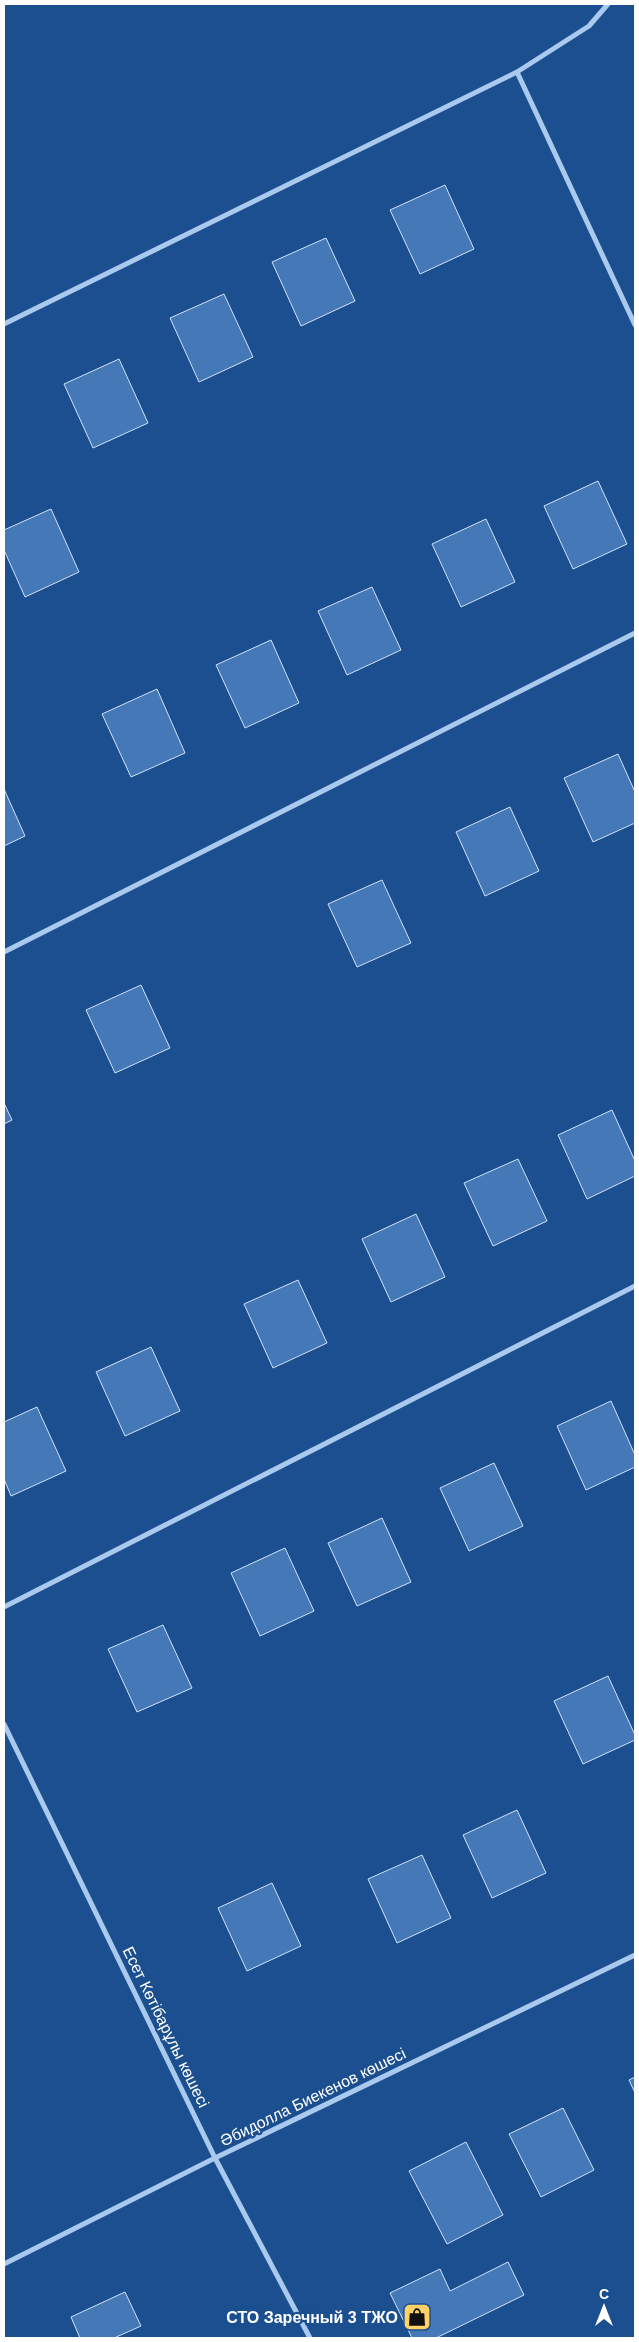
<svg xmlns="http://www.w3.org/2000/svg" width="639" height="2342" font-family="Helvetica,sans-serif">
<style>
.building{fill:#4478b7;stroke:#cfe3fa}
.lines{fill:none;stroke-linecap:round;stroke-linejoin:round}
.street{stroke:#a9c9ee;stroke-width:5}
.labels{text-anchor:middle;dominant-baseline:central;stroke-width:4.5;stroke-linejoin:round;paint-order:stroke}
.street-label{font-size:16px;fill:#fff;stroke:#1b4f8f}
.poi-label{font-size:16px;font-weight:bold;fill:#fff;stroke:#1b4f8f;text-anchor:end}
</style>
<rect width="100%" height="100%" fill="#1b4f8f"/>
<path class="building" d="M 445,185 L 474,249 L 420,274 L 390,210 Z
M 326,238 L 355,301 L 301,326 L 272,262 Z
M 224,294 L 253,357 L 199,382 L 170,318 Z
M 119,359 L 148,423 L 93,448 L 64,384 Z
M 598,481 L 627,544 L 573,569 L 544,506 Z
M 51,509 L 79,572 L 25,597 L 4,550 L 4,530 Z
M 486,519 L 515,582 L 461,607 L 432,544 Z
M 372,587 L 401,650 L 347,675 L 318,611 Z
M 271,640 L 299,703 L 245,728 L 216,665 Z
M 157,689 L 185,753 L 131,777 L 102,714 Z
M 618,754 L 635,792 L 635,823 L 593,842 L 564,778 Z
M 4,789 L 25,836 L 4,846 Z
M 510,807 L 539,871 L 485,896 L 456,832 Z
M 382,880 L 411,943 L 357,967 L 328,904 Z
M 141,985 L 170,1048 L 115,1073 L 86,1010 Z
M 4,1103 L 12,1120 L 4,1124 Z
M 612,1110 L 635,1161 L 635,1176 L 587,1199 L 558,1135 Z
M 518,1159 L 547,1221 L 493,1246 L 464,1183 Z
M 416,1214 L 445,1277 L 391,1302 L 362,1239 Z
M 298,1280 L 327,1343 L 273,1368 L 244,1304 Z
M 151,1347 L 180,1411 L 125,1436 L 96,1372 Z
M 611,1401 L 635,1455 L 635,1467 L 586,1490 L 557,1426 Z
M 37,1407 L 66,1471 L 11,1496 L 4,1479 L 4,1422 Z
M 494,1463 L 523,1526 L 469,1551 L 440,1488 Z
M 382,1518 L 411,1582 L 357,1606 L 328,1543 Z
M 285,1548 L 314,1611 L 260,1636 L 231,1573 Z
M 163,1625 L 192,1688 L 137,1712 L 108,1649 Z
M 608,1676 L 635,1735 L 635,1740 L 583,1764 L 554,1701 Z
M 517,1810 L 546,1873 L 492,1898 L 463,1835 Z
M 422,1855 L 451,1918 L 397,1943 L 368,1879 Z
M 272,1883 L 301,1946 L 247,1971 L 218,1908 Z
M 635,2077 L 635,2093 L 629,2080 Z
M 563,2108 L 594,2170 L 541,2197 L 509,2134 Z
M 466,2142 L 503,2215 L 447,2244 L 409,2171 Z
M 508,2262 L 524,2295 L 436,2338 L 412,2338 L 390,2293 L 440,2269 L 450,2291 Z
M 125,2292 L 141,2326 L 114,2338 L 80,2338 L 71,2317 Z"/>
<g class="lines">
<path class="street" d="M 517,72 L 635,325
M 4,324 L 517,72 L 589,26 L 608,4
M 4,952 L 635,633
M 4,1607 L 635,1286
M 4,1724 L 215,2158 L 310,2338
M 4,2264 L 215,2158 L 635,1955"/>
</g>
<defs>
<symbol id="shop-square" viewBox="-11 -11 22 22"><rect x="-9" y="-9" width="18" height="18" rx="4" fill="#ffd166" stroke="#1b4f8f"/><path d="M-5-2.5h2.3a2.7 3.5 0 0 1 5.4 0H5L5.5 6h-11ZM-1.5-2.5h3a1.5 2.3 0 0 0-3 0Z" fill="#111"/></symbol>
</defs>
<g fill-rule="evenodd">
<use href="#shop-square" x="401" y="2301" width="32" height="32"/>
</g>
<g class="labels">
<g class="street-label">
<text transform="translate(166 2027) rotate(64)">Есет Көтібарұлы көшесі</text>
<text transform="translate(313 2097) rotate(-26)">Әбидолла Биекенов көшесі</text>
</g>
<g class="poi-label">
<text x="398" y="2317">СТО Заречный 3 ТЖО</text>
</g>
</g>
<rect width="639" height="2342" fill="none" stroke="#ffffff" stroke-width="10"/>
<g transform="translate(604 2307)" stroke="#1b4f8f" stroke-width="4" paint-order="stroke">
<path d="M0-4L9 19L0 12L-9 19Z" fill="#ffffff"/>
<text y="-8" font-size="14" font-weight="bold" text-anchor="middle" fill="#ffffff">С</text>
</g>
</svg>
